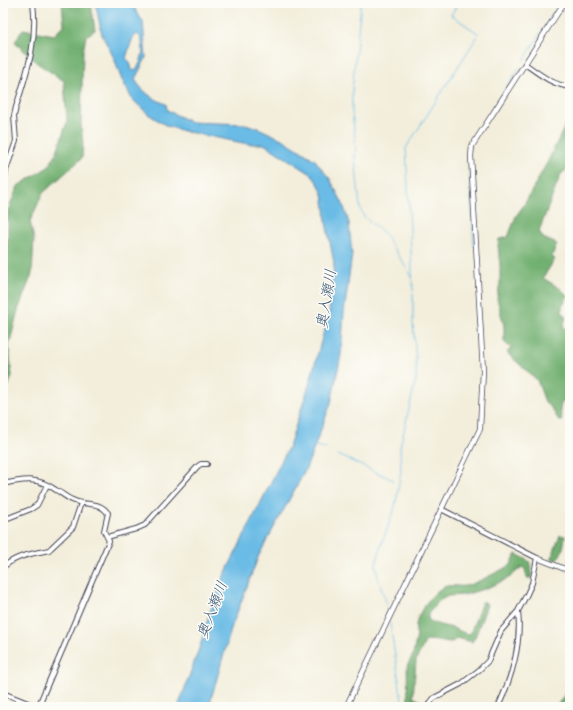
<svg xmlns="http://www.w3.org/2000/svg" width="573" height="710" font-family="'Indie Flower','Klee One',sans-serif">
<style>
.forest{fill:#72b071;stroke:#4a6956}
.water{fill:#6abbe5;stroke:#466e90;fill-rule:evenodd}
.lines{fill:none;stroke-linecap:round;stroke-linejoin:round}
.stream{stroke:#6abbe5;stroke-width:1}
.minor-casing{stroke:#414153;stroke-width:6}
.tertiary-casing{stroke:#414153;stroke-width:6}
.minor{stroke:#fff;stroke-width:4}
.tertiary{stroke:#fff;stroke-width:4.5}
.labels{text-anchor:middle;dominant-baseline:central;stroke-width:3;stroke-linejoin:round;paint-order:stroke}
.water-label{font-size:15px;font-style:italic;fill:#3b5876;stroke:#fdfcf7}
</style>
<rect width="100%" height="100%" fill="#fdfcf7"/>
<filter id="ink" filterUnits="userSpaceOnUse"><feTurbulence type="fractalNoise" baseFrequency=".025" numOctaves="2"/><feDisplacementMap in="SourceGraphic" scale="8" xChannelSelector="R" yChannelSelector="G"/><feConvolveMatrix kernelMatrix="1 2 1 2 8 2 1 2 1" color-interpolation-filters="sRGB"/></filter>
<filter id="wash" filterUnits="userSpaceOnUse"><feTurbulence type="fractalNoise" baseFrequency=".012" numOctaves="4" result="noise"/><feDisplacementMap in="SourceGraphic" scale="16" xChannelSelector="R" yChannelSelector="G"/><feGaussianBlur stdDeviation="0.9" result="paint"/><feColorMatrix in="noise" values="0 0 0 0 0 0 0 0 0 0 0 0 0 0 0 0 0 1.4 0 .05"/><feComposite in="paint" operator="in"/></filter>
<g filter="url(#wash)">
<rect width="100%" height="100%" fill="#f3eedb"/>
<path class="forest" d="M 62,3 L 91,3 L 95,30 L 86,36 L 83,52 L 81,123 L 83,144 L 82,158 L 43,193 L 30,221 L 34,239 L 32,274 L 18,310 L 9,346 L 12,376 L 3,402 L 3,270 L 8,240 L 8,210 L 18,186 L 48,167 L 56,154 L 67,122 L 64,81 L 37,63 L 15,42 L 23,29 L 54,35 L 64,25 Z
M 570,115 L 570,167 L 561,174 L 539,231 L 543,238 L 557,244 L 552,257 L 555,259 L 543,278 L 561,289 L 568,296 L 562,306 L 562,312 L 566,317 L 563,327 L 570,331 L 570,403 L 562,401 L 560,410 L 562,421 L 559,421 L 552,409 L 545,402 L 537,380 L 507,353 L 511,348 L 504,342 L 504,326 L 497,298 L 500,283 L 500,266 L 498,245 L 499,239 L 508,237 L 516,216 L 524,205 L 549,159 Z
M 560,535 L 565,536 C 564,545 563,555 555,560 L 552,559 L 552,557 Z
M 516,554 C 530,561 533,560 531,578 L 527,578 L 525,569 L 522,567 L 509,578 L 487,588 L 464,595 L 448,596 L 439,601 L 428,614 L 428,619 C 436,626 445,625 455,629 C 461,631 464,634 470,634 L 482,602 L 485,602 L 487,605 L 475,637 L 472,642 L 457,638 L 452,642 L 426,640 L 416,660 L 413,697 L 425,703 L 424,707 L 408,707 L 407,666 L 413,655 L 417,635 C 410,622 431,592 444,587 C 450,584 458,587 465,586 C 479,583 497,571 510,566 Z
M 570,681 L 570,707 L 556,707 L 565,694 Z"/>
<path class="water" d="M 99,3 L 133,3 L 137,14 L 143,21 L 146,58 L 135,79 C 141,91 153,99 166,104 L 167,110 L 190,122 L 245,124 L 256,127 L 284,140 L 315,160 L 321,168 L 330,179 L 343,204 L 349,223 L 352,254 L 344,313 L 341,355 L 331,403 L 306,469 L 259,555 L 232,626 L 211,699 L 210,707 L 178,707 L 200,646 L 209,615 L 221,582 L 289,446 L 309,385 L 329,313 L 334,263 L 326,222 L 325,208 L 323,194 L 319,185 L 311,174 L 264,144 L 248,144 L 183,131 L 167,126 L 148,114 L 132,99 L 121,78 L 114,58 L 102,35 L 96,6 ZM 138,34 C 146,44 143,62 135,71 L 132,70 L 130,62 L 126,58 L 133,37 Z"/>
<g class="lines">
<path class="stream" d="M 361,3 L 352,90 L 352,112 L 356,148 L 355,157 L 360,208 L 364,217 L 384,233 L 412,277
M 458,3 L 451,15 L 479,34
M 524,60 L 560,3
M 487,118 L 519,68
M 470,146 L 468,151 L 469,163 L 474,246
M 413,291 L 406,148 L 477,37
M 314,445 L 327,449
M 338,455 L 393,480
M 387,612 L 386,602 L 378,578 L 376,564 L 383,540 L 394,510 L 397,497 L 401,470 L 400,447 L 416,379 L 416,360 L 413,323 L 413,294
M 390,623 L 403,707"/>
</g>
</g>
<g filter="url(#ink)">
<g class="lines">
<defs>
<path id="minor" d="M 525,64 C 539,74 553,85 570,87
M 3,192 L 6,170 L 16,141 L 14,116 L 16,107 C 27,72 38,41 33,3
M 3,484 C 24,479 38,477 56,490 C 63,494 68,499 75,501 C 88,506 99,501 108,513 L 104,531 L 109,541 L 38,707 L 3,693
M 3,520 L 31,509 L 37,505 L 47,485
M 107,537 L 136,529 L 145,525 L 198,466 L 201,464 L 207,464
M 3,567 C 18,555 31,554 49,550 L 51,548 L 73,527 L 81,503
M 427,707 L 434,698 L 461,684 L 479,670 L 488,661 L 501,631 L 518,611 L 527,594 L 532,583 L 537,558 L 441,509
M 498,707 C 512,677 522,645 518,611"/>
<path id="tertiary" d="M 537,558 L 570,571
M 346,707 L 480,429 L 483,371 L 471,156 L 472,146 L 564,3"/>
</defs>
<use href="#minor" class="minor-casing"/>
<use href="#tertiary" class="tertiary-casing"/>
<use href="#minor" class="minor"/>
<use href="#tertiary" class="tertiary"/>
</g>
</g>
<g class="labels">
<g class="water-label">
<text transform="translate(327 299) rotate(-81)">奥入瀬川</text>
<text transform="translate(213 610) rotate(-69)">奥入瀬川</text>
</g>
</g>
<rect width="573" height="710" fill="none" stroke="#fdfcf7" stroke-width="16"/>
</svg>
